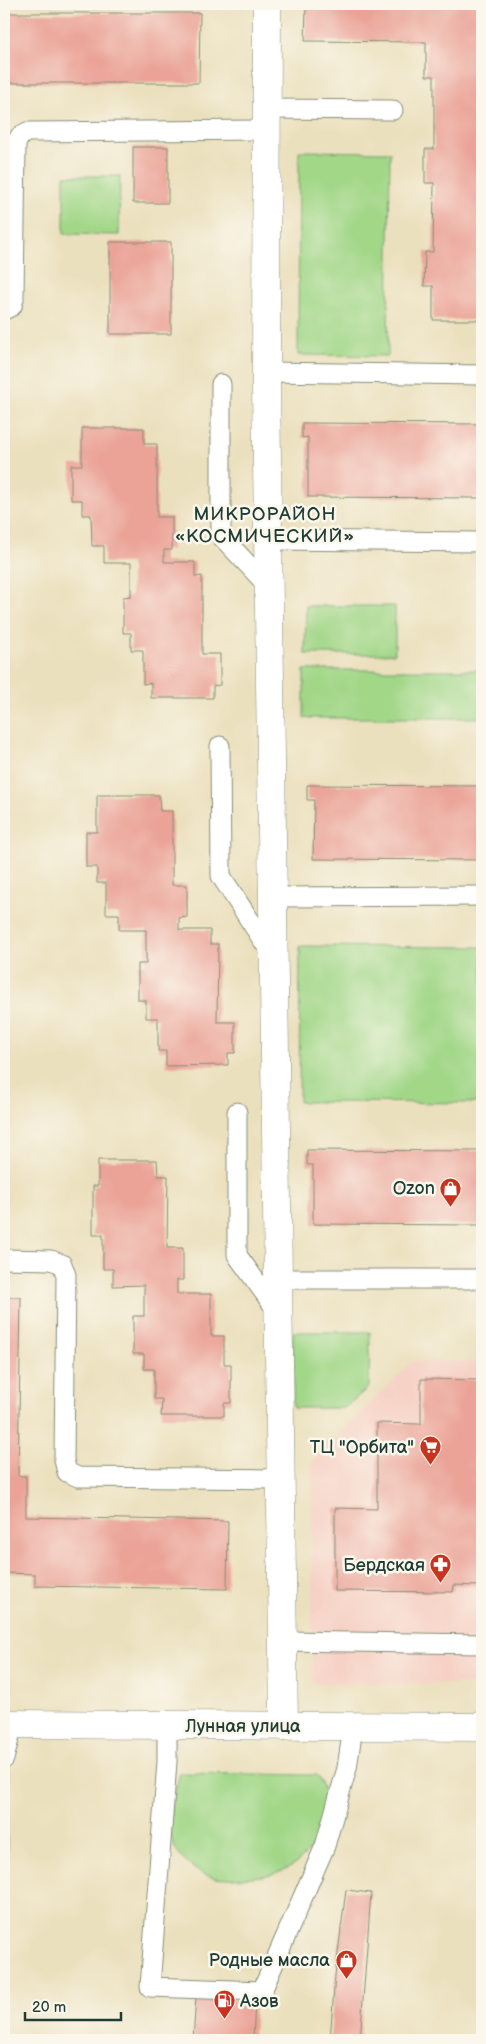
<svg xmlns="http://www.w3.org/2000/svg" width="486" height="2044" font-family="'Balsamiq Sans',sans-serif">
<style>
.built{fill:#f6d1c5}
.green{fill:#a2d788;stroke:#608a5e}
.building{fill:#eba397}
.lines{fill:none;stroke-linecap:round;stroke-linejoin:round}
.service-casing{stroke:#858e78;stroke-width:21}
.minor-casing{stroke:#858e78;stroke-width:29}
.tertiary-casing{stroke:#858e78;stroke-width:29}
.service{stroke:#fff;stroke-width:19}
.minor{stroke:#fff;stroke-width:28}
.tertiary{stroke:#fff;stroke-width:28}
.labels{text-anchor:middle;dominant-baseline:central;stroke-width:5;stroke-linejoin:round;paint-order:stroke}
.poi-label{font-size:18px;fill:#1f3d34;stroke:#fbf7ec;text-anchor:end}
.street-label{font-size:18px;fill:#1f3d34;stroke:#fbf7ec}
.neighbourhood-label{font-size:19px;letter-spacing:1px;fill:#1f3d34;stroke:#fbf7ec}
</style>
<rect width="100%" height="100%" fill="#fbf7ec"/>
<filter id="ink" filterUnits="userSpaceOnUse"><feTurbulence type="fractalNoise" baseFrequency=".02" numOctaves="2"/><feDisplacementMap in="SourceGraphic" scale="10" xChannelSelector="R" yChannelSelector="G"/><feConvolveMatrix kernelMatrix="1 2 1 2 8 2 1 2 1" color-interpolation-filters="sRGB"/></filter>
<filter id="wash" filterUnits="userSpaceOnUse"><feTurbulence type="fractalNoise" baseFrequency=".0096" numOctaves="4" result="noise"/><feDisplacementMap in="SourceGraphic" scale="20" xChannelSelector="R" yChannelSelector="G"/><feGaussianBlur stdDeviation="1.12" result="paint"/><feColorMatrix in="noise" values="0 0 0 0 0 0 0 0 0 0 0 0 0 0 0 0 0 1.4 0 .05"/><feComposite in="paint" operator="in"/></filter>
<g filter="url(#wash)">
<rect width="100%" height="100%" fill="#ebe0bd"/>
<path class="built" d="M 413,1361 L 482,1362 L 482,1684 L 312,1683 L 312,1460 Z"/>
<path class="green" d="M 299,151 L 390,152 L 388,356 L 298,355 Z
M 64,176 L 120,176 L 119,235 L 64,234 Z
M 306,606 L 395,606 L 395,654 L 305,654 Z
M 304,670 L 482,670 L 482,718 L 304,718 Z
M 300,946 L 482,947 L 482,1103 L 299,1102 Z
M 293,1332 L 370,1332 L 369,1387 L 344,1408 L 293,1408 Z
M 4,1753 L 9,1753 L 4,1982 Z
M 180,1773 L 317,1775 C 326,1789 326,1802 322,1818 C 319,1833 315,1844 305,1855 C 286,1876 260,1877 234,1878 C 227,1878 218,1880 212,1877 C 190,1870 171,1853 170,1829 C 168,1813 176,1788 180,1773 Z"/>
<g id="blocks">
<path class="building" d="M 300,4 L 482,4 L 482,320 L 433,320 L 433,286 L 424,286 L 425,252 L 433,252 L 434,183 L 425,183 L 425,149 L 434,149 L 434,76 L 426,76 L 426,42 L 305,41 L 306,7 L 300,7 Z
M 4,13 L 200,13 L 199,83 L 4,83 Z
M 133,147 L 168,147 L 168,203 L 133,203 Z
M 110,242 L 171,242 L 171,334 L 110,334 Z
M 302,423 L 482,424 L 482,498 L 308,497 L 308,437 L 302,438 Z
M 82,428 L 144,428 L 144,444 L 157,444 L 157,517 L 172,517 L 172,550 L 164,550 L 164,562 L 195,562 L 195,577 L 202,576 L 202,654 L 220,654 L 220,685 L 213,686 L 213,698 L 151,698 L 151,683 L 143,684 L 143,650 L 131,650 L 131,633 L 123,633 L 123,597 L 131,596 L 131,563 L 104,563 L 104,546 L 92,546 L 91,515 L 82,515 L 82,500 L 71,500 L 71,465 L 82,465 Z
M 307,785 L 482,786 L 482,860 L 313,859 L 314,800 L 307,800 Z
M 97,795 L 159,795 L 160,811 L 172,811 L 172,885 L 187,885 L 187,917 L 179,918 L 179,930 L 210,930 L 210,944 L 218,944 L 217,1022 L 235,1022 L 235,1053 L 228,1053 L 228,1065 L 166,1066 L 166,1051 L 158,1051 L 158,1018 L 146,1018 L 146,1000 L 138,1000 L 138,964 L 146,964 L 146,930 L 119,930 L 119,914 L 106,914 L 106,883 L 97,883 L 97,867 L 86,867 L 86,832 L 97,832 Z
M 307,1150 L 482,1151 L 482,1225 L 313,1224 L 313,1165 L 307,1165 Z
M 98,1160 L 157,1160 L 158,1176 L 168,1176 L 167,1248 L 183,1248 L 183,1280 L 177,1280 L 177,1294 L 211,1294 L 211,1336 L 224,1336 L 224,1364 L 231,1364 L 231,1403 L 224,1403 L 224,1416 L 161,1416 L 162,1399 L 154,1399 L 154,1369 L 144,1369 L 144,1354 L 133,1354 L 133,1316 L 144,1316 L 144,1285 L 113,1286 L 113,1269 L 103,1269 L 103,1235 L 93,1235 L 93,1186 L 98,1186 Z
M 4,1297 L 21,1297 L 18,1476 L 26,1476 L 26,1517 L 228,1521 L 227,1589 L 35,1586 L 35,1574 L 4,1573 Z
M 421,1379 L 482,1380 L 482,1582 L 478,1586 L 454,1585 L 453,1592 L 335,1591 L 335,1508 L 377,1509 L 377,1423 L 421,1424 Z
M 346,1890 L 371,1893 L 360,2040 L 330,2040 L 335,1976 Z
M 196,1997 L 255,2001 L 253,2040 L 193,2040 Z"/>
</g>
</g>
<g filter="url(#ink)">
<use href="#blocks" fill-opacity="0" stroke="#858e78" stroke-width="1"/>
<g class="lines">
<defs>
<path id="service" d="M 266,109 L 393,110
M 4,310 L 12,306 L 14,299 L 16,144 L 20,136 L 27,132 L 267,130
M 266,372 L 482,375
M 221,384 L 221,536 L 269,587
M 269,540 L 482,542
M 220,746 L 221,876 L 273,956
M 273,897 L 482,896
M 237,1112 L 237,1255 L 278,1312
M 4,1259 L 51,1260 L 62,1264 L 66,1275 L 64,1460 L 67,1472 L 78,1477 L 281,1479
M 278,1279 L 482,1279
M 283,1641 L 482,1644
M 167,1725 L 167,1762 L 150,1987 L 262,1991 L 325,1846 L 347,1768 L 353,1727
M 4,1759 L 13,1724"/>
<path id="minor" d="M 267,4 L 266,385 L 284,1726"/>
<path id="tertiary" d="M 4,1724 L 482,1727"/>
</defs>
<use href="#service" class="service-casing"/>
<use href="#minor" class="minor-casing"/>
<use href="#tertiary" class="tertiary-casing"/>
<use href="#service" class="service"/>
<use href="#minor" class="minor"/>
<use href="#tertiary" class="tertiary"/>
</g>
</g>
<defs>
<symbol id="shop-pin" viewBox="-11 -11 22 30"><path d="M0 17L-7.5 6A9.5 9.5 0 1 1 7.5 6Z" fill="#c8321e" stroke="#fbf7ec"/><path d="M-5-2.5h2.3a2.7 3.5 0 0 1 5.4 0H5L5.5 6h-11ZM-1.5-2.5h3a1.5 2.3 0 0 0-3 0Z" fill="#fff"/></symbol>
<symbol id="supermarket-pin" viewBox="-11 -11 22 30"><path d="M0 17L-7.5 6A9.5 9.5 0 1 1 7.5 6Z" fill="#c8321e" stroke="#fbf7ec"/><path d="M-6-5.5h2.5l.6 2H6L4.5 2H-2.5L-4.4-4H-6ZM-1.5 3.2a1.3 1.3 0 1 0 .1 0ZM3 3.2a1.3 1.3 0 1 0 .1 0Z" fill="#fff"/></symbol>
<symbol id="pharmacy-pin" viewBox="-11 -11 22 30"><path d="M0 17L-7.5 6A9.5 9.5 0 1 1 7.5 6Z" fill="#c8321e" stroke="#fbf7ec"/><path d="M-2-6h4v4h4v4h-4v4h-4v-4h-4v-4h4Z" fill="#fff"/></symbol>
<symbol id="fuel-pin" viewBox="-11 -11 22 30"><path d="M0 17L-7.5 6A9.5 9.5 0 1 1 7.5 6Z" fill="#c8321e" stroke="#fbf7ec"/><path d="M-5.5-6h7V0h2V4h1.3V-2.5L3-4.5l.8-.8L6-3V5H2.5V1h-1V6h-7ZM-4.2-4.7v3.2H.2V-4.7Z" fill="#fff"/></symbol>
</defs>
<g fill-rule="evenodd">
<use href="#shop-pin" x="438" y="1176" width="25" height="34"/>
<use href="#supermarket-pin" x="418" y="1434" width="25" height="34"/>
<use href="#pharmacy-pin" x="428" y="1552" width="25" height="34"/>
<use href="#shop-pin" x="334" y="1948" width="25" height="34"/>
<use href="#fuel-pin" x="212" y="1988" width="25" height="34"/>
</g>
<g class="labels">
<g class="poi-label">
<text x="435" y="1188">Ozon</text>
<text x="414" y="1447">ТЦ "Орбита"</text>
<text x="425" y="1565">Бердская</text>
<text x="330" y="1960">Родные масла</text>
<text x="240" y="2001" text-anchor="start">Азов</text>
</g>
<g class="street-label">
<text x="243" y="1726">Лунная улица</text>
</g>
<g class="neighbourhood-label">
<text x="265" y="514">МИКРОРАЙОН<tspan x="265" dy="22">«КОСМИЧЕСКИЙ»</tspan></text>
</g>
</g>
<rect width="486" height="2044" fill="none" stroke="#fbf7ec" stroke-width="20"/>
<path d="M25 2012v8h96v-8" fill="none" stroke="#1f3d34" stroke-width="2.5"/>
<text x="32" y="2012" font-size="15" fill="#1f3d34" stroke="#fbf7ec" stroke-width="4" paint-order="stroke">20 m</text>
</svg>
